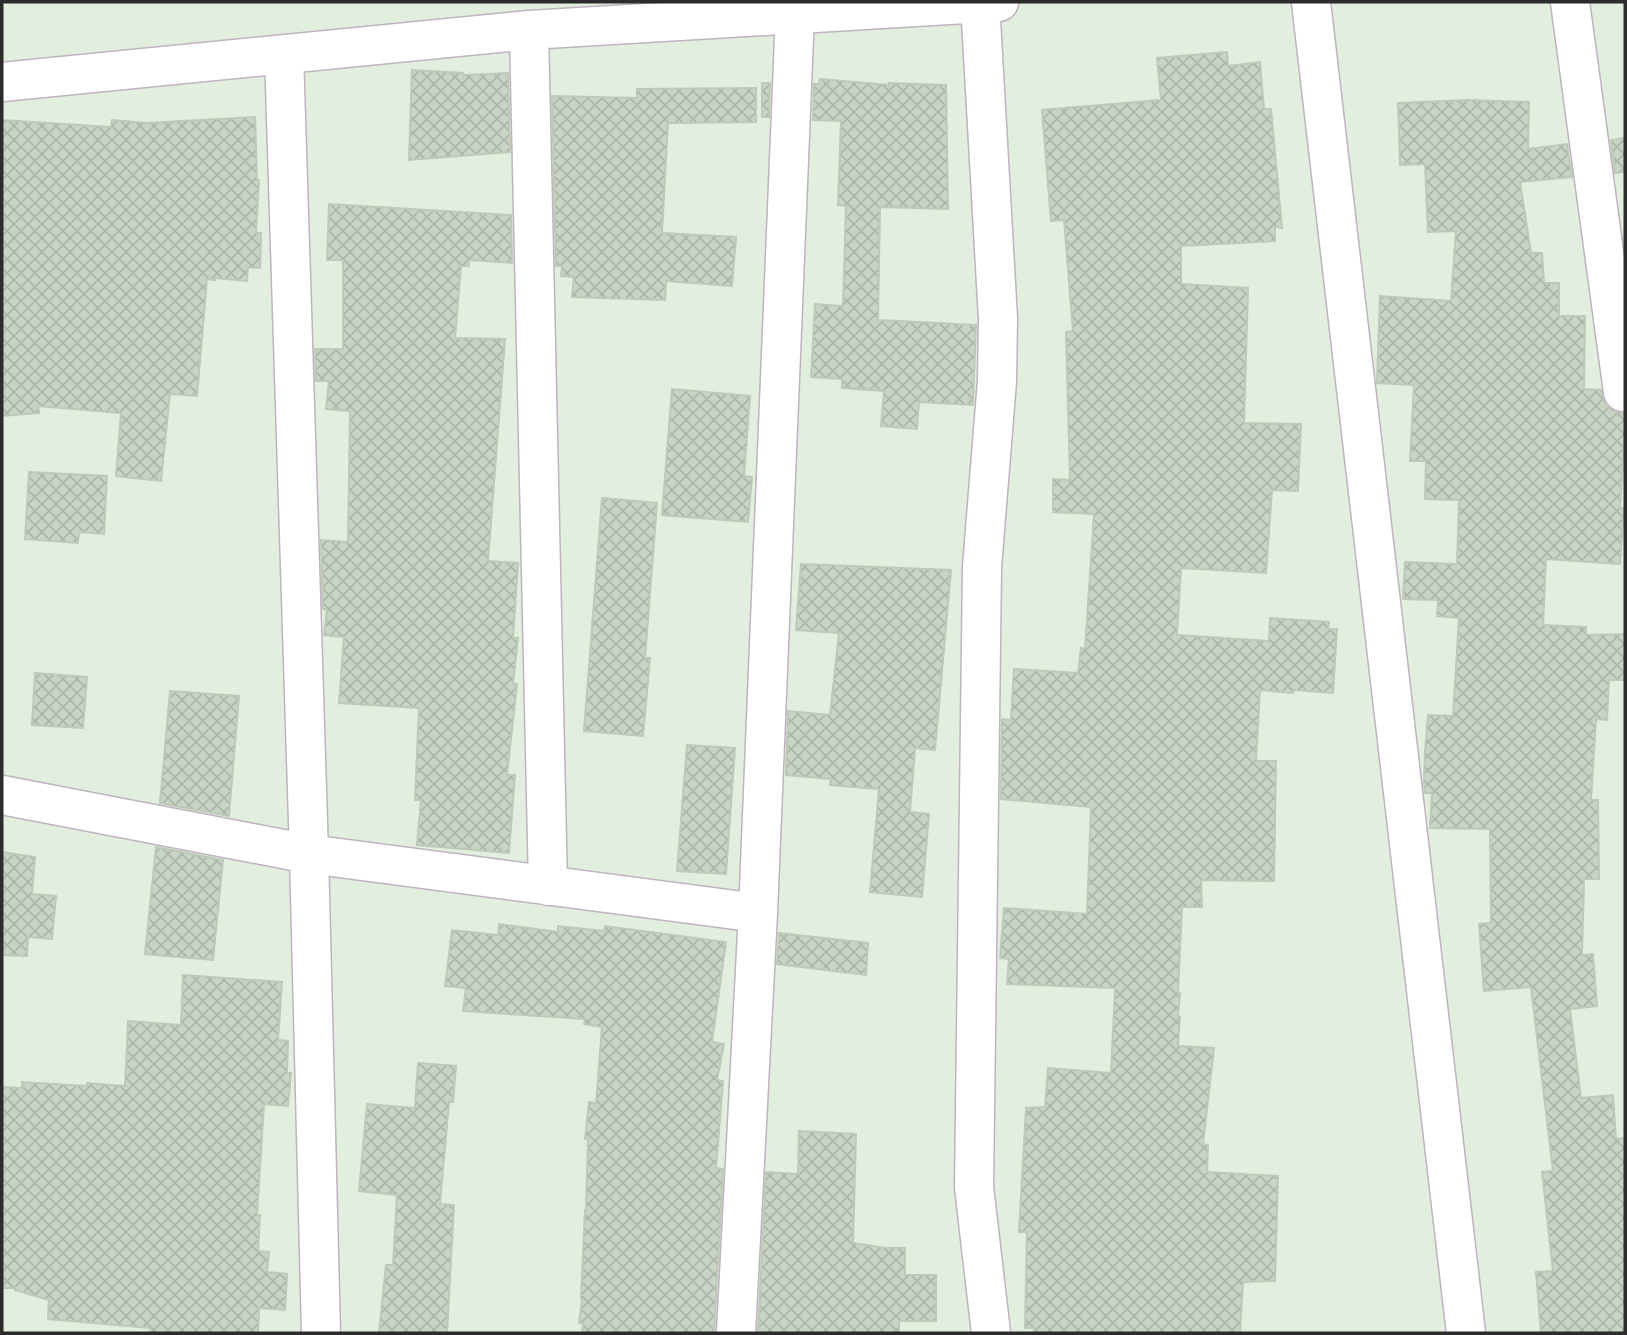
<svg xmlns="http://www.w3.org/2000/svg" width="1627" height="1335" font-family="'Exo 2',sans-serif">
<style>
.building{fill:url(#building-cross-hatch);stroke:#bccab7;stroke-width:2}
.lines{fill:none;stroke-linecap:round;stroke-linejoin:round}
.minor-casing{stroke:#bfb2c1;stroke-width:41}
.minor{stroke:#fff;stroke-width:38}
</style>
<defs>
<pattern id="building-cross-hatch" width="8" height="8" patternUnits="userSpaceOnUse" patternTransform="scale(1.75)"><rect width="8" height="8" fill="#c9d4c6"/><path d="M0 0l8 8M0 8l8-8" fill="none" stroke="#adb6aa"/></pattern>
</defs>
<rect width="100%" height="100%" fill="#e3efde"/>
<path class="building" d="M 1227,52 L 1228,66 L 1260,62 L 1264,109 L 1271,109 L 1282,228 L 1275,227 L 1275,241 L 1181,246 L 1181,284 L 1248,288 L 1244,423 L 1301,424 L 1298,491 L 1272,490 L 1266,573 L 1181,568 L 1177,635 L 1269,641 L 1270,618 L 1329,622 L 1328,629 L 1337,629 L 1333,693 L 1294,690 L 1293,693 L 1260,690 L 1256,761 L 1276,761 L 1274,881 L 1201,880 L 1202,907 L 1182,907 L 1178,993 L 1180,993 L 1178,1017 L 1180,1017 L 1178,1046 L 1214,1048 L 1203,1144 L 1208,1145 L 1207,1172 L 1278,1176 L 1275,1281 L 1243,1282 L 1240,1333 L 1034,1333 L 1034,1328 L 1025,1328 L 1027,1232 L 1019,1232 L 1026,1108 L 1045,1107 L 1048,1068 L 1111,1073 L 1115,988 L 1007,984 L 1009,959 L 1000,958 L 1004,908 L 1087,914 L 1091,807 L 1001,799 L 1002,719 L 1011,720 L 1014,669 L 1078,673 L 1081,648 L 1085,649 L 1094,514 L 1053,512 L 1053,479 L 1070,480 L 1066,332 L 1073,331 L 1064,220 L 1051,221 L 1042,110 L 1161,100 L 1157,58 Z
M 412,70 L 463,73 L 463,75 L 508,73 L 510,152 L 409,160 Z
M 820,79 L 889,85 L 889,83 L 946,85 L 948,209 L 880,207 L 878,320 L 976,325 L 973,405 L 919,402 L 917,429 L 881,426 L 884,391 L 842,388 L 842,379 L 811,377 L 815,304 L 843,306 L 846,206 L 838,205 L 841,121 L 813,120 L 814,84 L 819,84 Z
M 762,83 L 770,83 L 769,117 L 762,117 Z
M 756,88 L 756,122 L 668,123 L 662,233 L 736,237 L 732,286 L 666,281 L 665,300 L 572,297 L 574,277 L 561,276 L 562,266 L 556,266 L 552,96 L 637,98 L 637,89 Z
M 1468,100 L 1529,102 L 1528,149 L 1567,144 L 1572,177 L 1520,182 L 1531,253 L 1542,253 L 1544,283 L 1559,283 L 1559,316 L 1585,316 L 1584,389 L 1601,390 L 1605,405 L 1614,412 L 1625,414 L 1625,443 L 1624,443 L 1620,508 L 1624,508 L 1620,564 L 1546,559 L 1543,625 L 1586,627 L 1586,635 L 1625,634 L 1625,680 L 1609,680 L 1607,720 L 1596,719 L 1591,800 L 1598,800 L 1599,879 L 1584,879 L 1582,955 L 1593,954 L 1597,1006 L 1570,1009 L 1581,1098 L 1613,1095 L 1616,1139 L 1625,1138 L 1625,1333 L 1541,1333 L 1536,1272 L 1553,1271 L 1542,1172 L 1553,1171 L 1531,987 L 1484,991 L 1479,924 L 1491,923 L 1490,829 L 1430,828 L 1432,793 L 1425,793 L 1424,782 L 1425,752 L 1428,715 L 1453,716 L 1459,618 L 1437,616 L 1438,600 L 1403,599 L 1405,562 L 1457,564 L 1459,500 L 1425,499 L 1426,461 L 1410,461 L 1414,385 L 1377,383 L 1380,296 L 1451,301 L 1456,231 L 1428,232 L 1425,164 L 1400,165 L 1398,103 Z
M 255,117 L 257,180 L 259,180 L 256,233 L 261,233 L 260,268 L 248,267 L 247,281 L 215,278 L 215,280 L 207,279 L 197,396 L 170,394 L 161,481 L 116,476 L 121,413 L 38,406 L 39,413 L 2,416 L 2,120 L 111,127 L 112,120 L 146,123 Z
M 1625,138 L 1625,172 L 1615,173 L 1611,140 Z
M 329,204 L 511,215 L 512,263 L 469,260 L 469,266 L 461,266 L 455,338 L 505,339 L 488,561 L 518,563 L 513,638 L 518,638 L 513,684 L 517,684 L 507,775 L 515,775 L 509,853 L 417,845 L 421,800 L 415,800 L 419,708 L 339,703 L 344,637 L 324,635 L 327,610 L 323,609 L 321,540 L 348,542 L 350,411 L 326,409 L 329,381 L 316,381 L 315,349 L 343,349 L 343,260 L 327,260 Z
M 672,389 L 750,396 L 744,476 L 752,477 L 748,522 L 662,515 Z
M 29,472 L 107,476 L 104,534 L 79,532 L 78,543 L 25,539 Z
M 602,498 L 657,503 L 645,658 L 650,658 L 643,736 L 584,731 Z
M 801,564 L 951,570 L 935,750 L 915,748 L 910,812 L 929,814 L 922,897 L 870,892 L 879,789 L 830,785 L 831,779 L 786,775 L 788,711 L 830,715 L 839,633 L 796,630 Z
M 35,673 L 87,677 L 83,728 L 32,725 Z
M 170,691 L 239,696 L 229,816 L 160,803 Z
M 687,745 L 735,748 L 726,874 L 677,871 Z
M 156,847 L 223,860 L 213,960 L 145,954 Z
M 2,852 L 35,857 L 32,894 L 56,896 L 52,939 L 28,937 L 27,956 L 2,955 Z
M 499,924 L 558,932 L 558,926 L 604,931 L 605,926 L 726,942 L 712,1042 L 724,1044 L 717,1080 L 723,1081 L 716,1168 L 723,1169 L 714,1333 L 582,1333 L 583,1323 L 579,1323 L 582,1299 L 581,1298 L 585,1210 L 586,1210 L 588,1139 L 585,1139 L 589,1102 L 596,1103 L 602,1027 L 584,1024 L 585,1019 L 463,1011 L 466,988 L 445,986 L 452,930 L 498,935 Z
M 779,933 L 868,943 L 866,975 L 777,964 Z
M 183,975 L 282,982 L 278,1040 L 288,1041 L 287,1073 L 291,1073 L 288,1106 L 264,1104 L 257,1215 L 260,1215 L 258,1251 L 269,1252 L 267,1272 L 287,1274 L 285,1310 L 259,1308 L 258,1333 L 150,1333 L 150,1328 L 48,1319 L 49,1300 L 15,1290 L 15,1288 L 2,1288 L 2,1087 L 22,1088 L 22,1082 L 87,1086 L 87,1083 L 125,1086 L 128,1021 L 181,1025 Z
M 418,1063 L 456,1066 L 453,1102 L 449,1102 L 440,1204 L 454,1205 L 447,1333 L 379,1333 L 386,1265 L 393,1265 L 397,1195 L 359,1191 L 367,1104 L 415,1108 Z
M 799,1131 L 856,1134 L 853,1243 L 886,1248 L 905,1248 L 905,1275 L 936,1275 L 936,1321 L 899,1321 L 899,1333 L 758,1333 L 766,1172 L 798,1174 Z"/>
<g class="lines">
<defs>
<path id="minor" d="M 980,2 L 998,319 L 997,381 L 982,567 L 974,1187 L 991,1333
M 1311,2 L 1466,1333
M 1570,2 L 1623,392 L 1625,392
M 529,30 L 548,886
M 284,54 L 309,854 L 321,1333
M 2,82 L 529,30 L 999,2
M 2,795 L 309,854 L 758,913
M 736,1333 L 758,913 L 795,14 L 782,2"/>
</defs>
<use href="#minor" class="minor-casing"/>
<use href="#minor" class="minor"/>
</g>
<rect width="1627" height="1335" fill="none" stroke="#2c2c2c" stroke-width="7"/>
</svg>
